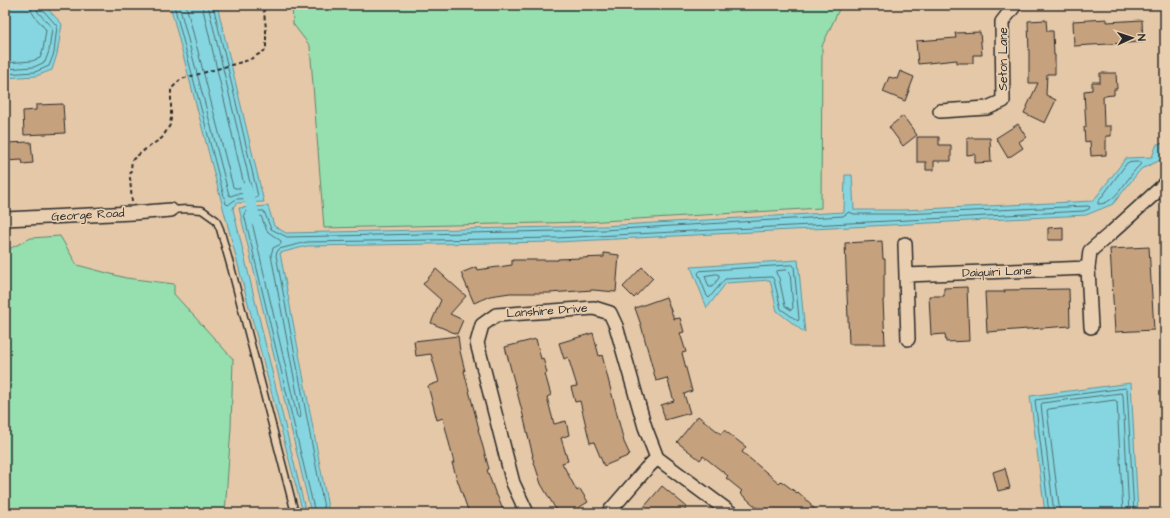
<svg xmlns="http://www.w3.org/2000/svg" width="1170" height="518" font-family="'Architects Daughter',sans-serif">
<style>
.green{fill:#96dfaf;stroke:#60856d}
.water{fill:#85d6e0;stroke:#619298}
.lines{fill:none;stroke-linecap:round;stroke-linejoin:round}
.shore{stroke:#4f6f73;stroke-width:1}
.canal{stroke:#85d6e0;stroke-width:11}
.building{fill:#c5a17e;stroke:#2b2b2b}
.service-casing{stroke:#2b2b2b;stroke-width:9}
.minor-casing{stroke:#2b2b2b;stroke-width:16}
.path{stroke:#2b2b2b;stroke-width:2;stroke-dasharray:4 3;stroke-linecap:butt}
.service{stroke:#e9cfb0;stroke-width:6}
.minor{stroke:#e9cfb0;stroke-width:13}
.labels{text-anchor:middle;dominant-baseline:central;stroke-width:3.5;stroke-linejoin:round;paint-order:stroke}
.street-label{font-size:12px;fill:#2b2b2b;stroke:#e9cfb0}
</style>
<rect width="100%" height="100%" fill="#e5c8a8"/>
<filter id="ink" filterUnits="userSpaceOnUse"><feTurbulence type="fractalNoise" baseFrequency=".025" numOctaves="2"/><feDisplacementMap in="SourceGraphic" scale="8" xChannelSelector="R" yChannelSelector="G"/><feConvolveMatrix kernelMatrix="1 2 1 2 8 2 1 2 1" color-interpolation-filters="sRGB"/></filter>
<g filter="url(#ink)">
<path class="green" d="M 292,5 L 841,5 L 822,46 L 821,208 L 586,222 L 324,228 L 310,46 L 293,24 Z
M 60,236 L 77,265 L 126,278 L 174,284 L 174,294 L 233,359 L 231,428 L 225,513 L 5,513 L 5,251 L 31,238 Z
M 1165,241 L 1165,315 L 1160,283 L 1160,243 Z"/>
<path class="water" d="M 5,5 L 44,5 L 62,24 L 57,54 L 52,70 L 36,76 L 5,78 Z
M 170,5 L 217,5 L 264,202 L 237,203 L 234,206 L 233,209 L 306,513 L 303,513 Z
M 1165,143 L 1165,158 L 1141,169 L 1113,204 L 1086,215 L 557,242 L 307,246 L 280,253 L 329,513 L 311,513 L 239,208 L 268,206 L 274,226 L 286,233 L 603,226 L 844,212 L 845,175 L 852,175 L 854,210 L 903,210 L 1093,201 L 1126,158 L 1152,157 L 1157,144 Z
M 798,260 L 805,333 L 777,311 L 770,280 L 726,283 L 707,308 L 691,267 Z
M 1131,383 L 1138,513 L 1045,513 L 1030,396 Z"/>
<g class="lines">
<path class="shore" d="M 174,5 L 226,204 L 228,205 L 236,199 L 256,198 L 258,196 L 213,5
M 179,5 L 229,195 L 231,196 L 236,194 L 250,193 L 252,191 L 208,5
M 186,5 L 233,187 L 235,188 L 243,188 L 244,185 L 202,5
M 5,63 L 32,61 L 40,58 L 43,50 L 46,30 C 40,21 31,16 30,5
M 5,69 L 34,67 L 45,62 L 49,51 L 52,28 L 38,12 L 36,5
M 5,74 L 35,72 L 49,66 L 54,53 L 57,26 L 42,9 L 41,5
M 1139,162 L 1141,163 L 1140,165 C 1128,175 1116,205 1098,204 L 1098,202 L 1127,163 Z
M 252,216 L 261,216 L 267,231 L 281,241 L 281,244 L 273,248 L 271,255 L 301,415 L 300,418 L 297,416 L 251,218 Z
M 793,265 L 794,266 L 799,319 L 798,321 L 781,309 L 774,280 L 772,277 L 725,279 L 709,298 L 707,296 L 698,273 L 700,271 Z
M 788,270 L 790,272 L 793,308 L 791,310 L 785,306 L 779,278 L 776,273 L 777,271 Z
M 717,274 L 719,275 L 719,278 L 712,287 L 709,287 L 705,276 Z
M 315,513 L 244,214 L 246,211 L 264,211 L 271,229 L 287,237 L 603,230 L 843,216 L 849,212 L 854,214 L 903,214 L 1088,206 L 1090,207 L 1089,209 L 1084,211 L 557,238 L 307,242 L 279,249 L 277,252 L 276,255 L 325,513
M 1049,513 L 1035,400 L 1125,388 L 1127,389 L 1134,513
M 1054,513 L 1041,405 L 1042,403 L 1121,393 L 1123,395 L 1129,513
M 1060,513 L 1047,410 L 1049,409 L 1115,400 L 1117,402 L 1123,513"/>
<path class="canal" d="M 246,188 L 256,221"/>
</g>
<path class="building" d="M 1107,19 L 1107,22 L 1142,20 L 1143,42 L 1074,46 L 1073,21 Z
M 1046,20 L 1047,31 L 1053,31 L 1054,55 L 1055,55 L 1055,74 L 1047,74 L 1046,95 L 1056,100 L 1045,123 L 1024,113 L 1038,83 L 1029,83 L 1029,54 L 1028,21 Z
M 980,32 L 982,55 L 973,55 L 973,63 L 957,63 L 957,60 L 918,64 L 916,41 L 956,38 L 955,33 Z
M 900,71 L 914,77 L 905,101 L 883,92 L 889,77 L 897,79 Z
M 1100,73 L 1116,73 L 1117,89 L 1114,89 L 1114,95 L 1103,96 L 1104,126 L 1111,126 L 1111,136 L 1106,136 L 1106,155 L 1091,156 L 1090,141 L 1085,142 L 1084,127 L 1086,127 L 1084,91 L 1092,90 L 1092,82 L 1100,82 Z
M 63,104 L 65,133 L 24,135 L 23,111 L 36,110 L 36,105 Z
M 903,116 L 917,135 L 903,146 L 889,127 Z
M 1018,124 L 1026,137 L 1019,142 L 1023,148 L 1008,158 L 996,138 Z
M 917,137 L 939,137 L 939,145 L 951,145 L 951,161 L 934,161 L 934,170 L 926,170 L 926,162 L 917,162 Z
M 967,138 L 990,138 L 991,162 L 975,163 L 975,154 L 967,155 Z
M 31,142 L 33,163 L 23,164 L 22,160 L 5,161 L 5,143 Z
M 1063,227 L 1063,240 L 1048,240 L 1048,228 Z
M 882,241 L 883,259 L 885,259 L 885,274 L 884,274 L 884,300 L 883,300 L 885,344 L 849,344 L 845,243 Z
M 1149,247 L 1154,330 L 1115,332 L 1110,249 Z
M 604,253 L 619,255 L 616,292 L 593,290 L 549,293 L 510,293 L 490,296 L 474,303 L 461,273 L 476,267 L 477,270 L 512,265 L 512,260 L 558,260 L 558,259 L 604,257 Z
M 642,267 L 653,278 L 634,298 L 623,287 Z
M 436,269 L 466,296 L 450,314 L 463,320 L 457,334 L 431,323 L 441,300 L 423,284 Z
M 967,287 L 969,341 L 946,342 L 945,334 L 931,335 L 929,296 L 944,296 L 944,288 Z
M 1069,289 L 1070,326 L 987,332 L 985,292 L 1005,292 L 1004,290 Z
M 666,297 L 674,319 L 680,318 L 684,332 L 680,333 L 686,352 L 682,353 L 692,391 L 684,394 L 690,413 L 665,420 L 661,405 L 674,401 L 667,378 L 656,381 L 641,325 L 635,308 Z
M 593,333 L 599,356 L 602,355 L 624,442 L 630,455 L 604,466 L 594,442 L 590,443 L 580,401 L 575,402 L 571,387 L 577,386 L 568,357 L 564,359 L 559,343 Z
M 458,336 L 460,351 L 465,371 L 464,371 L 479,429 L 478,429 L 489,469 L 487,470 L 496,495 L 497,495 L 503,510 L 496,513 L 469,513 L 456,476 L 452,463 L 454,463 L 443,418 L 437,420 L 428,386 L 439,382 L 431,354 L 416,356 L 414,341 Z
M 536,339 L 541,359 L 543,358 L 547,373 L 545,374 L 551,395 L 547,397 L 554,424 L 566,421 L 569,435 L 561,438 L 568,461 L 562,463 L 577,491 L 580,489 L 588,502 L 570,513 L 558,513 L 541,484 L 532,456 L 533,456 L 522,411 L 505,347 Z
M 698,416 L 721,434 L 724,430 L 746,447 L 742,452 L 779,483 L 781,481 L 797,493 L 798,492 L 811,504 L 810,505 L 820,513 L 763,513 L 740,493 L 742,491 L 726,478 L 728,476 L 703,456 L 700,460 L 677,442 Z
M 1005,468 L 1010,488 L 998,491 L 993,472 Z
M 662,486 L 687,507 L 683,513 L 639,513 Z"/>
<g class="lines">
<defs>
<path id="service" d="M 171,210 L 187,209 L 202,210 L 216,220 L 220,229 L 232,271 L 295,513"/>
<path id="minor" d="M 940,111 L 987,108 L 1003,101 L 1002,22 L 1015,5
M 5,219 L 133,213 L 171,210
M 905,244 L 908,339
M 906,275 L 1088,268
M 1091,327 L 1088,268 L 1090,251 L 1111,233 L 1165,184
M 657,458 L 731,513
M 527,513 L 513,483 L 477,343 L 482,325 L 496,315 L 594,308 L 610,313 L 616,326 L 645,427 L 657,458 L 646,469 L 608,513"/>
</defs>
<use href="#service" class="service-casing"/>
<use href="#minor" class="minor-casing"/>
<path class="path" d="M 132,202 L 130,178 L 132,160 L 147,148 L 162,138 L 170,125 L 171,118 L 171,89 L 181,79 L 249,60 L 266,50 L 266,28 L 263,5"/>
<use href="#service" class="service"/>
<use href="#minor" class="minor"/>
</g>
</g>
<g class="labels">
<g class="street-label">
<text transform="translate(1003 59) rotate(-90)">Seton Lane</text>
<text transform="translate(88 215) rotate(-3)">George Road</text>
<text transform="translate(997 272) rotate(-2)">Daiquiri Lane</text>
<text transform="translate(547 311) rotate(-4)">Lanshire Drive</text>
</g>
</g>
<rect width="1170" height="518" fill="none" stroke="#e9cfb0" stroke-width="20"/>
<rect x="10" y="10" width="1150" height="498" fill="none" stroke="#2b2b2b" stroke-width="1.5" filter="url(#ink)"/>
<g transform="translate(1132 38) rotate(87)" stroke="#e9cfb0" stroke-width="3" paint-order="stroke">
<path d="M0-3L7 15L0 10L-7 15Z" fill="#2b2b2b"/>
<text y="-6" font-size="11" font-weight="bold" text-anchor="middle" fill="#2b2b2b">N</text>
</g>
</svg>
